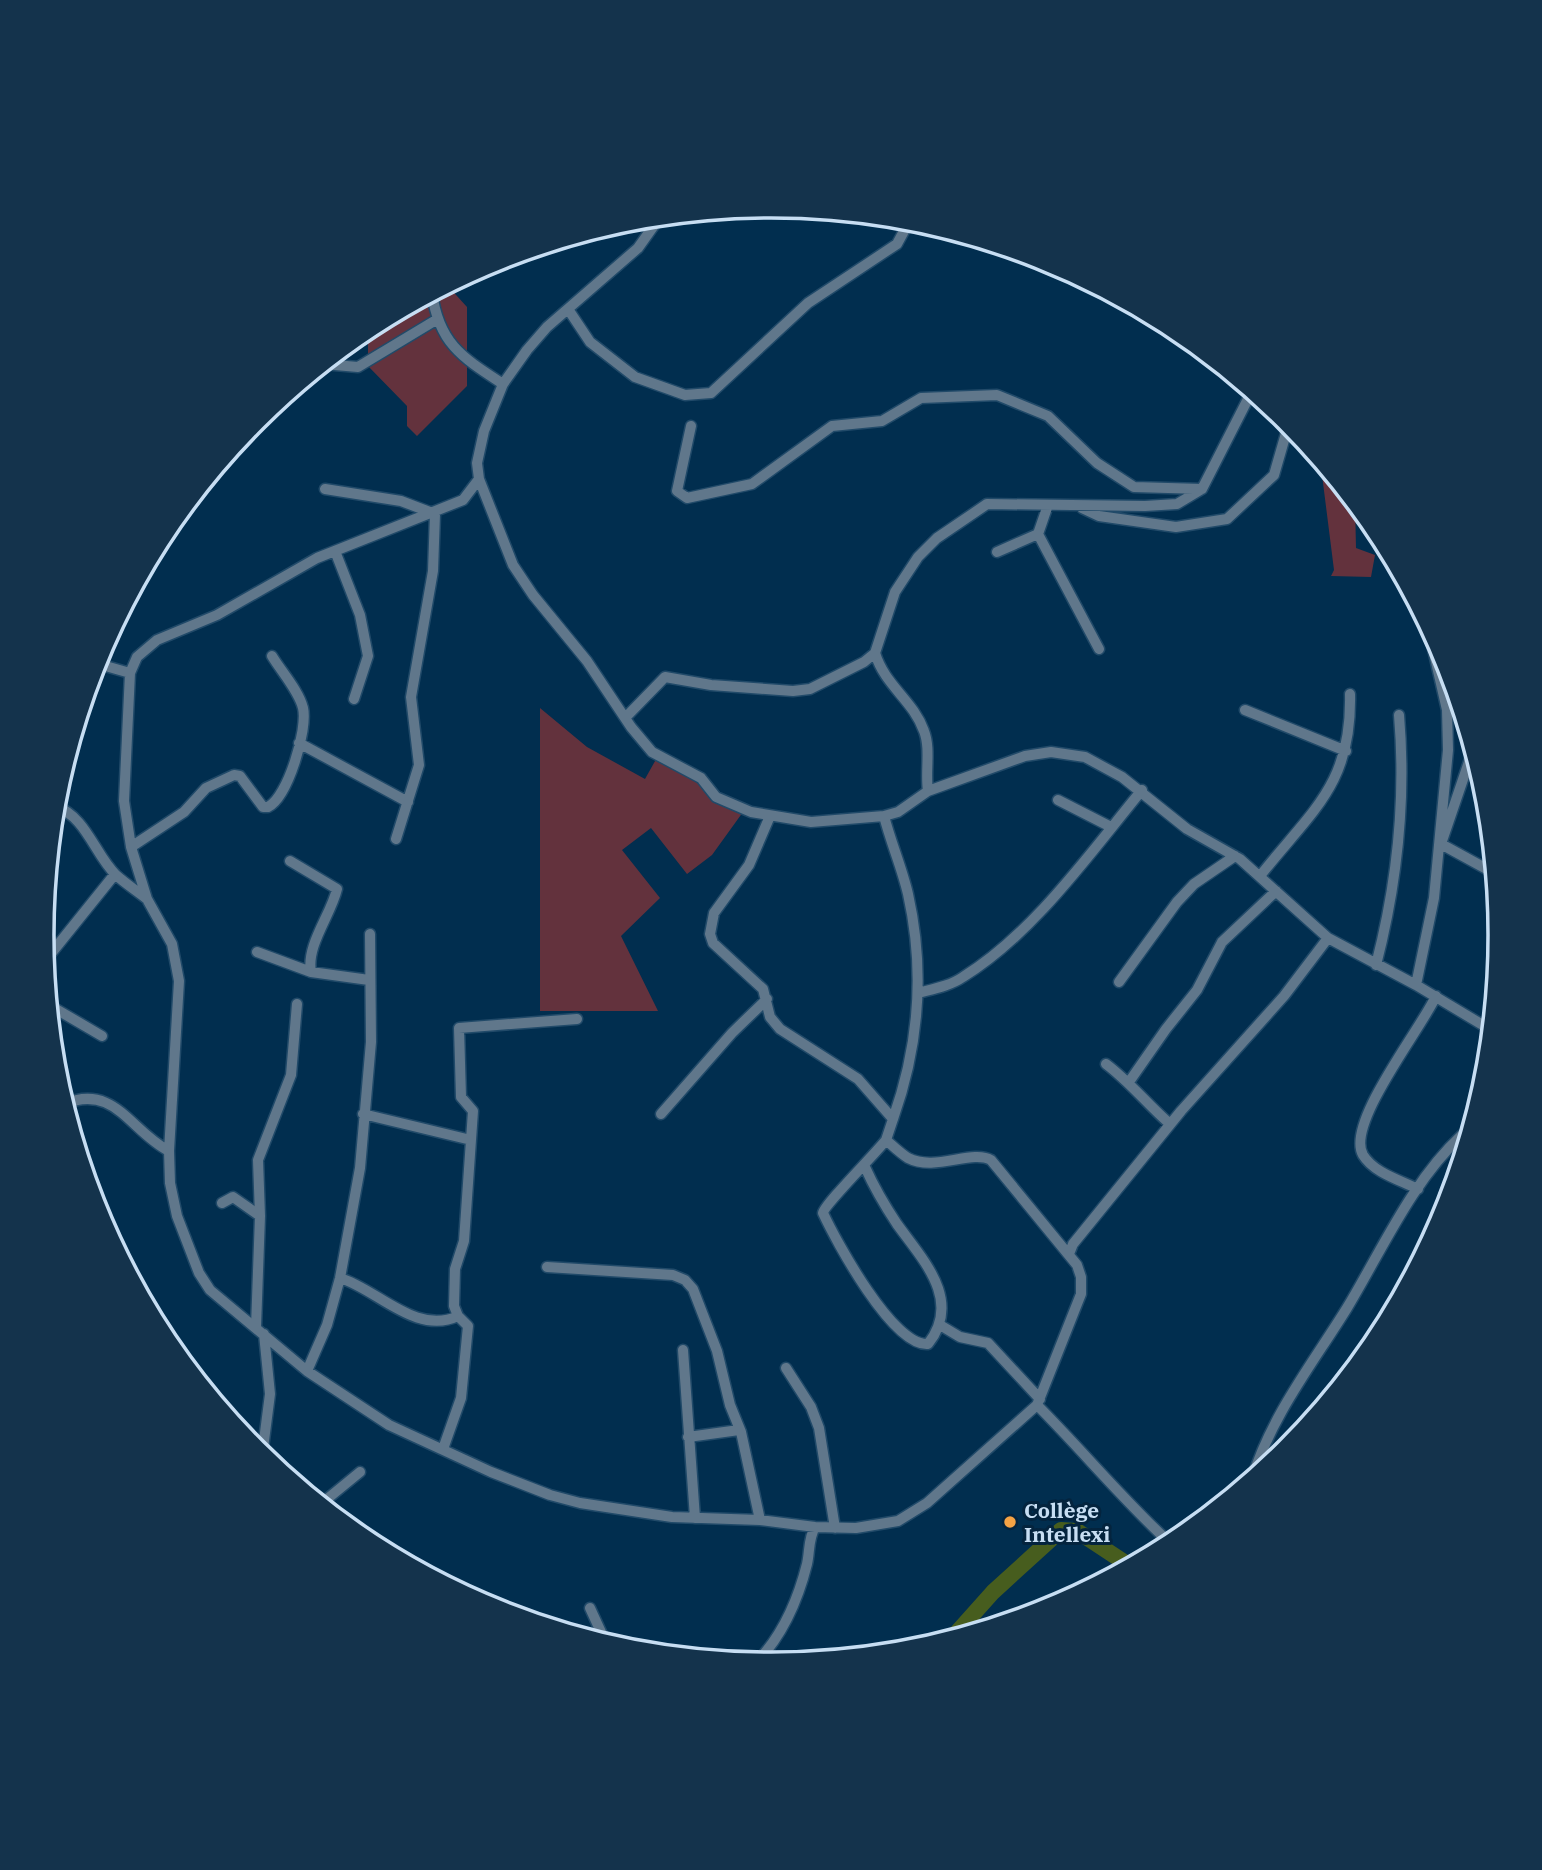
<svg xmlns="http://www.w3.org/2000/svg" width="1542" height="1870" font-family="'IBM Plex Serif',serif">
<style>
.green{fill:#63323d}
.lines{fill:none;stroke-linecap:round;stroke-linejoin:round}
.river{stroke:#475d1e;stroke-width:16}
.minor-casing{stroke:#214a69;stroke-width:13}
.minor{stroke:#60778b;stroke-width:10}
.poi-dot{fill:#f5a345;stroke:#04243e;stroke-width:2.5}
.labels{text-anchor:middle;dominant-baseline:central;stroke-width:6;stroke-linejoin:round;paint-order:stroke}
.poi-label{font-size:21px;font-weight:bold;fill:#c7def3;stroke:#04243e;text-anchor:start}
.rim{fill:none;stroke:#c7def3;stroke-width:3.5}
</style>
<rect width="100%" height="100%" fill="#012e4f"/>
<path class="green" d="M 447,285 L 467,307 L 467,386 L 417,436 L 407,426 L 407,406 L 368,366 L 368,328 Z
M 1324,465 L 1355,503 L 1356,548 L 1375,555 L 1371,577 L 1331,576 L 1334,570 L 1321,467 Z
M 540,708 L 587,747 L 645,779 L 659,754 L 704,778 L 743,812 L 712,855 L 687,874 L 651,828 L 622,850 L 660,898 L 621,936 L 658,1011 L 540,1011 Z"/>
<g class="lines">
<path class="river" d="M 951,1639 L 993,1592 L 1061,1530 L 1077,1531 L 1130,1566"/>
<defs>
<path id="minor" d="M 660,217 L 638,248 L 547,327 L 527,350 L 503,384 L 484,431 L 477,463 L 479,479 L 513,565 L 533,595 L 587,661 L 631,727 L 652,752 L 701,778 L 716,797 L 751,812 L 811,822 L 884,816 L 898,812 L 928,791 L 1025,756 L 1051,752 L 1085,757 L 1122,777 L 1187,829 L 1240,859 L 1328,938 L 1416,985 L 1491,1030
M 432,293 C 439,344 463,358 503,384
M 568,309 L 590,342 L 635,377 L 685,395 L 711,393 L 808,303 L 897,244 L 910,220
M 323,364 L 358,367 L 436,320
M 691,426 L 677,491 L 687,498 L 752,484 L 832,426 L 882,421 L 921,398 L 997,395 L 1048,416 L 1097,463 L 1134,487 L 1202,489
M 479,479 L 463,500 L 317,558 L 217,615 L 157,640 L 137,657 L 130,673 L 124,801 L 131,847 L 147,899 L 172,944 L 179,981 L 169,1151 L 170,1183 L 177,1216 L 199,1273 L 210,1290 L 307,1371 L 389,1425 L 491,1472 L 550,1495 L 580,1503 L 672,1517 L 760,1520 L 815,1527 L 856,1528 L 898,1521 L 927,1503 L 1037,1405 L 1081,1294 L 1081,1277 L 1077,1265 L 991,1160 C 972,1149 935,1172 908,1158 C 900,1153 893,1146 886,1140 L 893,1119 L 858,1079 L 780,1029 L 770,1017 L 763,989 L 713,943 L 710,934 L 714,913 L 749,865 L 770,816
M 325,489 L 401,501 L 435,514 L 433,571 L 411,697 L 419,765 L 396,839
M 1048,505 L 1038,534 L 1099,649
M 1082,508 L 1099,516 L 1176,527 L 1227,519 L 1274,475 L 1289,423
M 335,551 L 360,615 L 368,656 L 354,699
M 997,552 L 1038,534
M 875,653 C 885,686 913,700 924,731 C 931,749 925,772 928,791
M 1439,662 L 1453,684
M 95,663 L 130,673
M 1245,710 L 1346,751
M 625,718 L 665,677 L 711,685 L 793,691 L 810,689 L 864,662 L 875,653 L 895,592 L 918,557 L 937,538 L 987,504 L 1145,506 L 1177,504 L 1202,489 L 1252,391
M 299,743 L 408,802
M 1473,750 L 1441,844 L 1494,873
M 1058,800 L 1111,827
M 55,806 C 86,816 95,855 116,875 C 126,884 137,891 147,899
M 884,816 C 891,843 902,868 908,894 C 925,970 919,1046 893,1119
M 131,847 L 184,812 L 206,788 L 234,775 L 240,776 L 263,807 L 268,807 C 288,797 308,729 303,708 C 299,691 281,671 272,656
M 290,861 L 337,889 C 331,915 306,945 311,972 L 369,980
M 1260,876 C 1312,810 1352,785 1350,694
M 257,952 L 311,972
M 45,961 L 115,874
M 1376,965 C 1397,884 1406,798 1399,715
M 1119,982 L 1177,902 L 1194,884 L 1235,856
M 1416,985 L 1434,898 L 1448,750 L 1447,710 L 1427,623
M 918,993 C 933,989 950,986 963,977 C 1033,934 1090,853 1142,790
M 49,1005 L 102,1036
M 1106,1064 C 1130,1082 1147,1104 1170,1124
M 1129,1082 L 1166,1029 L 1197,990 L 1222,942 L 1276,891
M 64,1104 C 115,1083 130,1131 169,1151
M 363,1114 L 471,1140
M 661,1114 L 732,1033 L 767,999
M 865,1167 C 874,1187 885,1206 897,1224 C 922,1259 963,1300 928,1344 C 893,1347 836,1241 823,1213 C 824,1205 876,1153 886,1140
M 1418,1189 C 1400,1180 1374,1173 1363,1155 C 1345,1124 1421,1029 1436,996
M 222,1203 L 233,1197 L 260,1216 L 256,1327
M 260,1216 L 258,1160 L 291,1075 L 297,1004
M 1069,1254 L 1073,1244 L 1181,1111 L 1284,996 L 1328,938
M 547,1267 L 673,1275 L 685,1280 L 693,1289 L 717,1351 L 730,1405 L 741,1432 L 760,1520
M 340,1278 C 377,1289 416,1336 458,1316
M 141,1296 L 144,1293
M 940,1325 L 960,1337 L 988,1343 L 1040,1399
M 683,1350 L 695,1518
M 786,1368 L 811,1407 L 819,1428 L 835,1528
M 307,1371 L 327,1325 L 340,1278 L 360,1168 L 371,1042 L 370,934
M 1037,1405 C 1083,1451 1123,1500 1171,1544
M 688,1437 L 739,1430
M 443,1449 L 461,1398 L 468,1326 L 458,1316 L 454,1306 L 455,1269 L 464,1241 L 473,1111 L 461,1097 L 459,1028 L 577,1019
M 262,1456 L 270,1394 L 264,1334
M 1252,1479 C 1271,1416 1313,1363 1347,1308 C 1382,1250 1412,1181 1462,1135 L 1467,1138
M 321,1504 L 360,1472
M 590,1608 L 606,1643
M 756,1663 C 782,1636 798,1600 807,1564 C 810,1551 808,1539 815,1527"/>
</defs>
<use href="#minor" class="minor-casing"/>
<use href="#minor" class="minor"/>
</g>
<circle class="poi-dot" cx="1010" cy="1522" r="7"/>
<g class="labels">
<g class="poi-label">
<text x="1024" y="1510">Collège<tspan x="1024" dy="24">Intellexi</tspan></text>
</g>
</g>
<path d="M0 0H1542V1870H0ZM54 935a717 717 0 1 1 1434 0a717 717 0 1 1-1434 0Z" fill="#14334c" fill-rule="evenodd"/>
<path class="rim" d="M54 935a717 717 0 1 1 1434 0a717 717 0 1 1-1434 0Z"/>
</svg>
